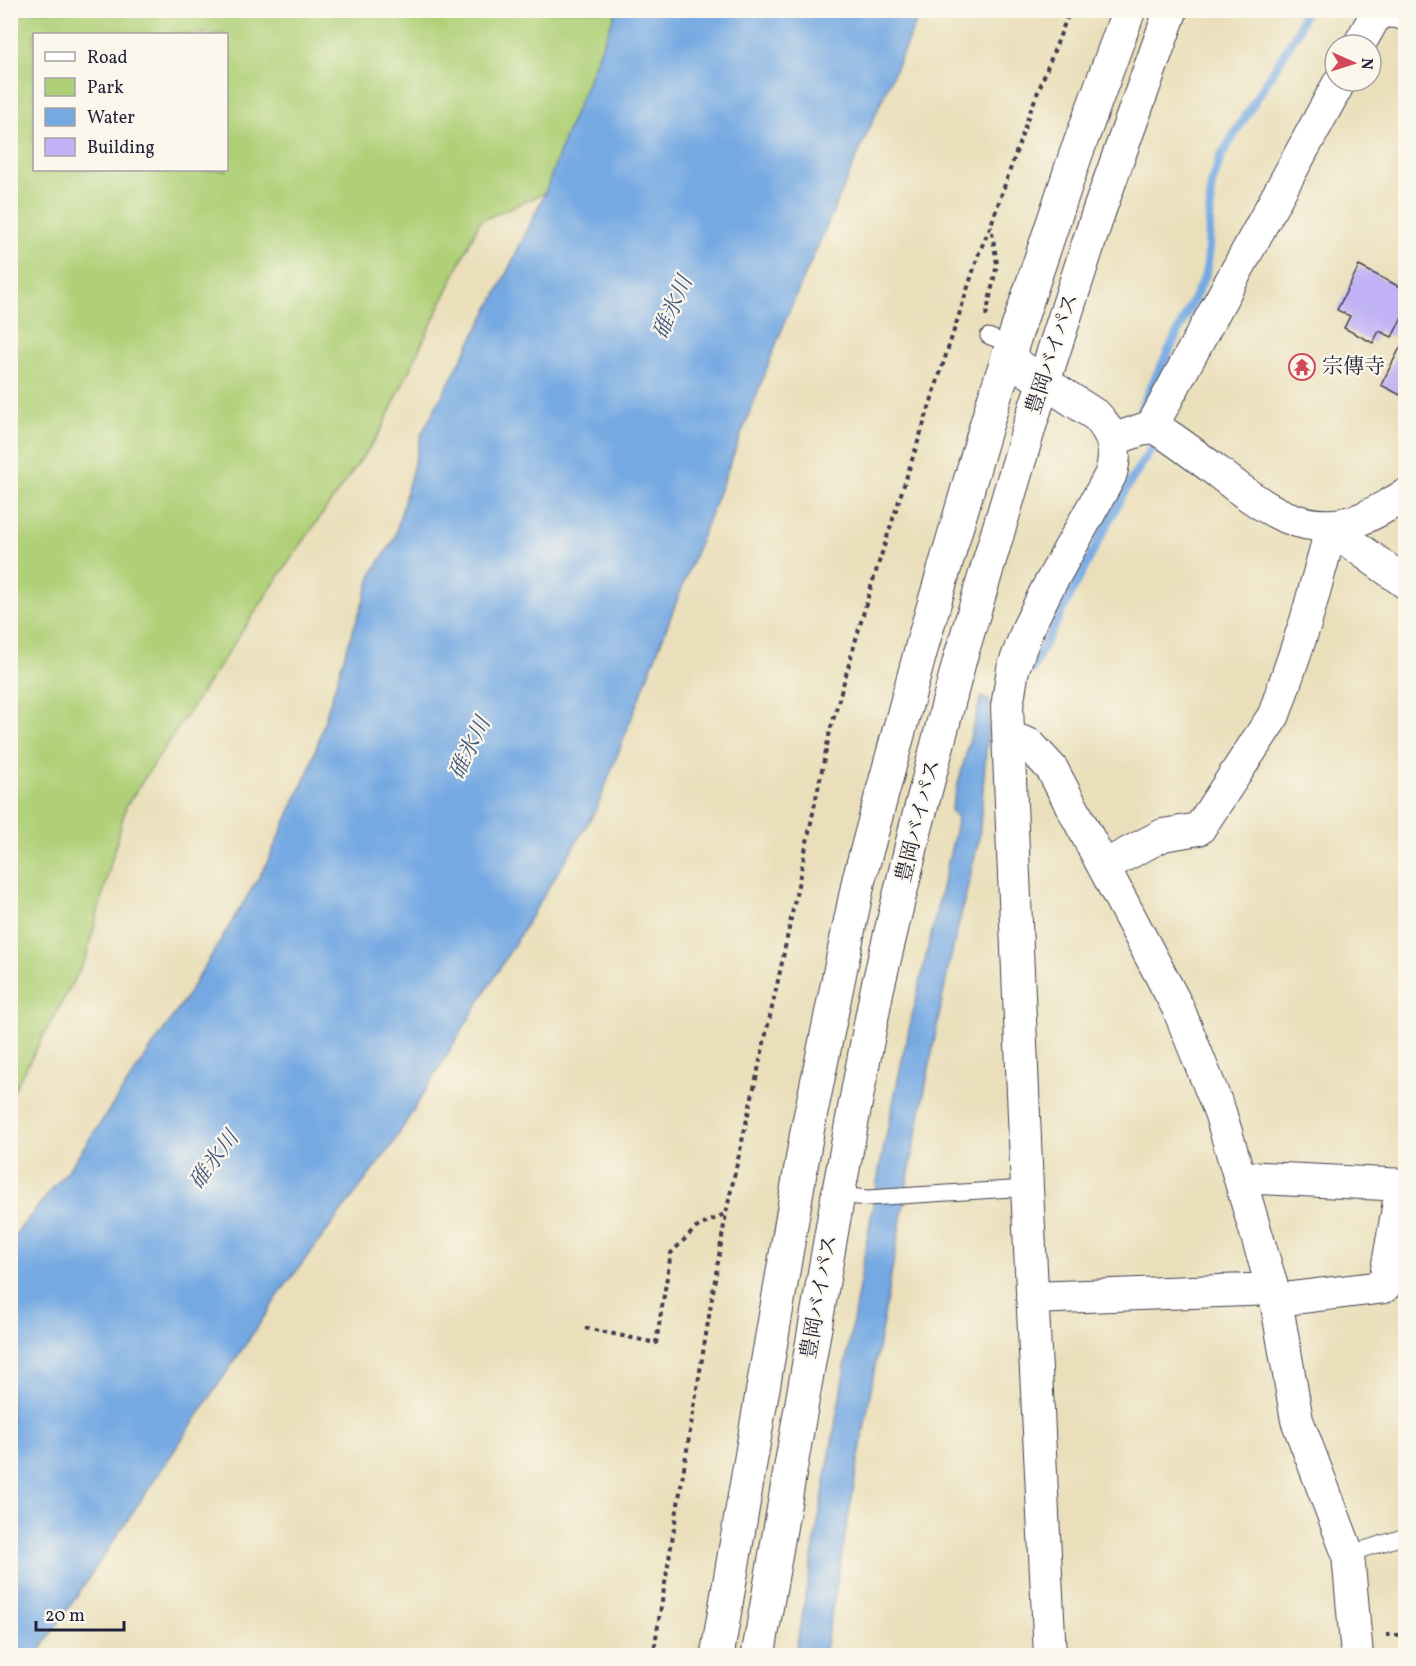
<svg xmlns="http://www.w3.org/2000/svg" width="1416" height="1666" font-family="Vollkorn,'Noto Serif JP',serif">
<style>
.green{fill:#b0d078;stroke:#69795a;stroke-width:1.5;fill-rule:evenodd}
.water{fill:#75a9e2;stroke:#4c668e;stroke-width:1.5}
.lines{fill:none;stroke-linecap:round;stroke-linejoin:round}
.stream{stroke:#75a9e2;stroke-width:9}
.building{fill:#c0b2f4}
.lane-casing{stroke:#403e4e;stroke-width:17}
.street-casing{stroke:#403e4e;stroke-width:34}
.highway-casing{stroke:#403e4e;stroke-width:35}
.path{stroke:#403e4e;stroke-width:4;stroke-dasharray:4.5 4.5;stroke-linecap:butt}
.lane{stroke:#fff;stroke-width:15}
.street{stroke:#fff;stroke-width:32}
.highway{stroke:#fff;stroke-width:33}
.labels{text-anchor:middle;dominant-baseline:central;stroke-width:4.5;stroke-linejoin:round;paint-order:stroke}
.street-label{font-size:21px;fill:#22223b;stroke:#fbf7ec}
.poi-label{font-size:21px;fill:#22223b;stroke:#fbf7ec;text-anchor:start}
.water-label{font-size:22px;font-style:italic;fill:#43587e;stroke:#fbf7ec}
</style>
<rect width="100%" height="100%" fill="#fbf7ec"/>
<filter id="ink" filterUnits="userSpaceOnUse"><feTurbulence type="fractalNoise" baseFrequency=".0167" numOctaves="2"/><feDisplacementMap in="SourceGraphic" scale="12" xChannelSelector="R" yChannelSelector="G"/><feConvolveMatrix kernelMatrix="1 2 1 2 8 2 1 2 1" color-interpolation-filters="sRGB"/></filter>
<filter id="wash" filterUnits="userSpaceOnUse"><feTurbulence type="fractalNoise" baseFrequency=".008" numOctaves="4" result="noise"/><feDisplacementMap in="SourceGraphic" scale="24" xChannelSelector="R" yChannelSelector="G"/><feGaussianBlur stdDeviation="1.35" result="paint"/><feColorMatrix in="noise" values="0 0 0 0 0 0 0 0 0 0 0 0 0 0 0 0 0 1.4 0 .05"/><feComposite in="paint" operator="in"/></filter>
<g filter="url(#wash)">
<rect width="100%" height="100%" fill="#eadfba"/>
<path class="green" d="M 11,11 L 620,11 L 545,193 L 480,221 L 380,432 L 279,576 L 126,806 L 86,958 L 11,1095 ZM 34,34 L 226,34 L 226,170 L 34,170 Z"/>
<path class="water" d="M 618,10 L 921,11 L 787,316 L 596,810 L 392,1145 L 282,1290 L 37,1655 L 11,1655 L 11,1240 L 71,1166 L 185,999 L 265,867 L 311,765 L 344,657 L 374,570 L 394,540 L 422,433 L 497,293 L 545,193 L 565,137 L 615,14 Z
M 981,697 L 990,701 L 979,839 L 948,969 L 910,1168 L 824,1655 L 795,1656 L 879,1171 L 904,1051 L 955,832 L 957,818 L 951,810 Z"/>
<g class="lines">
<path class="stream" d="M 1141,408 L 1205,276 L 1208,260 L 1211,186 L 1221,156 L 1298,31 L 1305,10
M 1031,670 L 1125,490 L 1155,443"/>
</g>
<g id="blocks">
<path class="building" d="M 1359,266 L 1406,290 L 1406,310 L 1392,337 L 1379,331 L 1373,343 L 1344,328 L 1350,316 L 1337,310 Z
M 1406,336 L 1406,398 L 1381,385 Z"/>
</g>
</g>
<g filter="url(#ink)">
<use href="#blocks" fill-opacity="0" stroke="#403e4e" stroke-width="1.5"/>
<g class="lines">
<defs>
<path id="lane" d="M 988,336 L 1011,345
M 838,1195 L 868,1198 L 1027,1188
M 1348,1554 L 1406,1536"/>
<path id="street" d="M 1359,45 L 1378,11 L 1398,12 L 1406,15
M 1007,358 L 1097,416 C 1114,435 1118,452 1110,476 L 1046,591 L 1028,628 L 1013,669 L 1007,707 L 1027,1188 L 1050,1656
M 1152,426 L 1167,435 C 1185,447 1202,460 1219,473 C 1261,506 1304,540 1361,519 C 1376,513 1391,503 1406,495
M 1112,440 L 1152,426 L 1340,81
M 1332,526 L 1340,535 L 1406,583
M 1009,737 L 1030,745 L 1052,769 L 1178,1008 L 1220,1112 L 1276,1300 L 1297,1420 L 1348,1554 L 1357,1656
M 1104,866 L 1163,835 L 1199,829 L 1274,715 L 1306,621 L 1332,526
M 1240,1177 L 1406,1185
M 1032,1298 L 1273,1289
M 1276,1300 L 1384,1287 L 1402,1185"/>
<path id="highway" d="M 717,1656 L 807,1132 L 859,879 L 925,635 L 994,399 L 1075,157 L 1129,10
M 758,1656 L 838,1195 L 877,990 L 916,827 L 960,659 L 1032,418 L 1099,211 L 1171,10"/>
</defs>
<use href="#lane" class="lane-casing"/>
<use href="#street" class="street-casing"/>
<use href="#highway" class="highway-casing"/>
<path class="path" d="M 10,192 L 10,300
M 986,316 L 997,264 L 991,226
M 585,1328 L 656,1343 L 671,1253 L 696,1228 L 726,1213
M 1386,1635 L 1406,1635
M 653,1656 L 726,1213 L 781,967 L 830,731 L 870,590 L 979,253 L 991,225 L 1030,112 L 1070,10"/>
<use href="#lane" class="lane"/>
<use href="#street" class="street"/>
<use href="#highway" class="highway"/>
</g>
</g>
<defs>
<symbol id="temple-ring" viewBox="-11 -11 22 22"><circle r="9.5" fill="#fbf7ec" stroke="#d1495b" stroke-width="1.5"/><path d="M0-6L5-2H3V0L6.5 2.5H4V6H1.5V3h-3V6H-4V2.5H-6.5L-3 0V-2H-5Z" fill="#d1495b"/></symbol>
</defs>
<g fill-rule="evenodd">
<use href="#temple-ring" x="1287" y="352" width="30" height="30"/>
</g>
<g class="labels">
<g class="street-label">
<text transform="translate(1053 354) rotate(-72)">豊岡バイパス</text>
<text transform="translate(919 821) rotate(-76)">豊岡バイパス</text>
<text transform="translate(820 1297) rotate(-80)">豊岡バイパス</text>
</g>
<g class="poi-label">
<text x="1322" y="367">宗傳寺</text>
</g>
<g class="water-label">
<text transform="translate(674 308) rotate(-66)">碓氷川</text>
<text transform="translate(471 749) rotate(-64)">碓氷川</text>
<text transform="translate(215 1161) rotate(-53)">碓氷川</text>
</g>
</g>
<rect width="1416" height="1666" fill="none" stroke="#fbf7ec" stroke-width="36"/>
<rect x="33" y="33" width="195" height="138" fill="#fbf7ec" stroke="#a4a2a5" stroke-width="1.5"/>
<rect x="45" y="52" width="30" height="9" fill="#ffffff" stroke="#a4a2a5" stroke-width="1.5"/>
<text x="87" y="63" font-size="18" fill="#22223b">Road</text>
<rect x="45" y="78" width="30" height="18" fill="#b0d078" stroke="#a4a2a5" stroke-width="1.5"/>
<text x="87" y="93" font-size="18" fill="#22223b">Park</text>
<rect x="45" y="108" width="30" height="18" fill="#75a9e2" stroke="#a4a2a5" stroke-width="1.5"/>
<text x="87" y="123" font-size="18" fill="#22223b">Water</text>
<rect x="45" y="138" width="30" height="18" fill="#c0b2f4" stroke="#a4a2a5" stroke-width="1.5"/>
<text x="87" y="153" font-size="18" fill="#22223b">Building</text>
<g transform="translate(1353 63) rotate(93)"><circle r="28" fill="#fbf7ec" stroke="#a4a2a5" stroke-width="1.5"/>
<path d="M0-4.5L10 22L0 15L-10 22Z" fill="#d1495b"/>
<text y="-9" font-size="16" font-weight="bold" text-anchor="middle" fill="#22223b">N</text>
</g>
<path d="M36 1621v9h88v-9" fill="none" stroke="#22223b" stroke-width="3"/>
<text x="45" y="1621" font-size="18" fill="#22223b" stroke="#fbf7ec" stroke-width="4.5" paint-order="stroke">20 m</text>
</svg>
